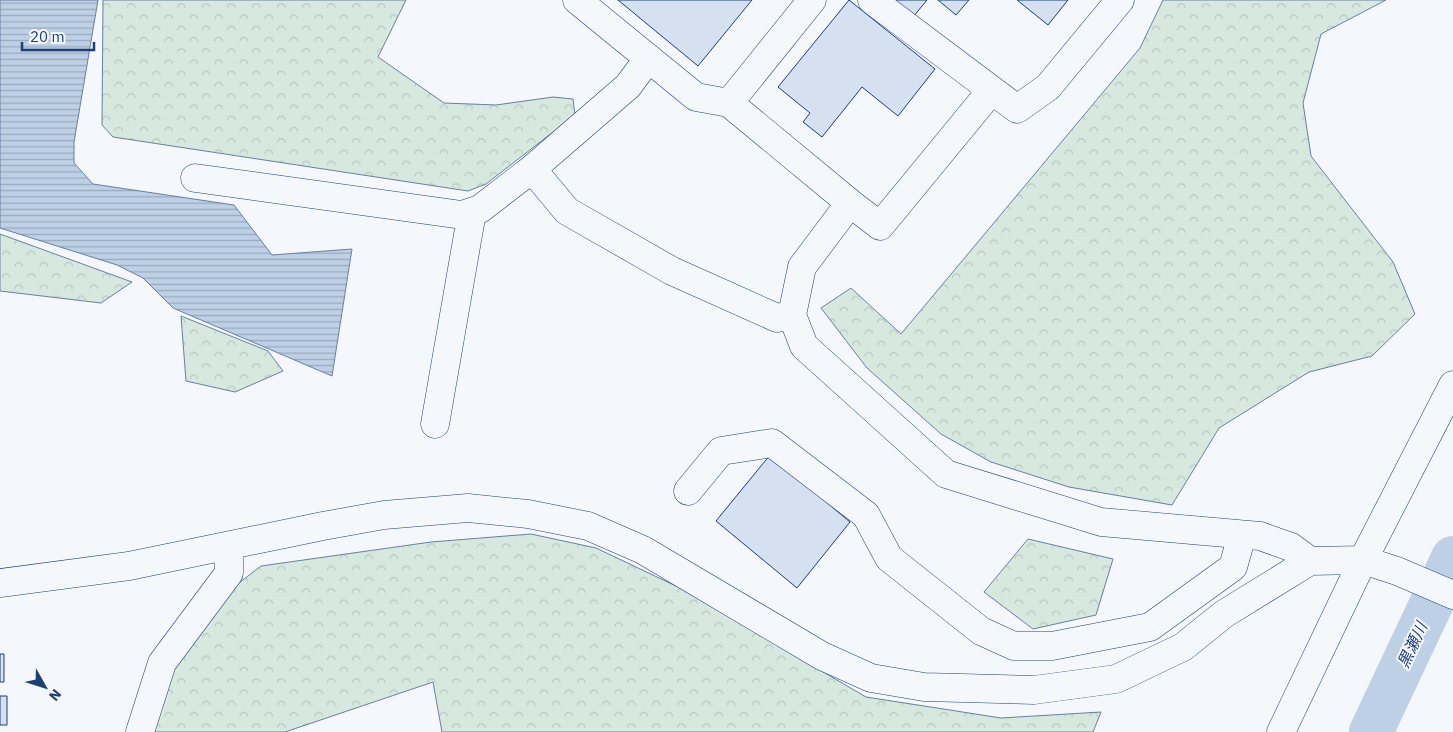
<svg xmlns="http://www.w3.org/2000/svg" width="1453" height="732" font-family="'IBM Plex Sans','Noto Sans JP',sans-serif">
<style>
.forest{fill:url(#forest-crowns);stroke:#687fa3}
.water{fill:url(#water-rules);stroke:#687fa3}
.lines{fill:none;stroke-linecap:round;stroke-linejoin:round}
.river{stroke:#bed0e5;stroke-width:44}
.building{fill:#d5e0f0;stroke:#1d3f73}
.minor-casing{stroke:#1d3f73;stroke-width:29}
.minor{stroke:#f4f7fb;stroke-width:28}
.labels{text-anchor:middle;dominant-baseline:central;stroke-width:4;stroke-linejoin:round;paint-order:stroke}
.water-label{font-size:16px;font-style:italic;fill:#1d3f73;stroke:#f4f7fb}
</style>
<defs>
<pattern id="forest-crowns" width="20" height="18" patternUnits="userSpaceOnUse" patternTransform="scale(1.25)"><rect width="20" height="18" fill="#d7e8df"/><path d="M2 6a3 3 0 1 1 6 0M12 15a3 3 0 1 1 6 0" fill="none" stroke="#b8c8c3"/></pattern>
<pattern id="water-rules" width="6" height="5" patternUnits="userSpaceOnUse" patternTransform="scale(1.25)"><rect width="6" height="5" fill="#bed0e5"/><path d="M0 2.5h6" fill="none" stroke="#9aaabe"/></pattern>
</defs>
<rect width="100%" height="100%" fill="#f4f7fb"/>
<path class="forest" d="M 103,0 L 406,0 L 378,57 L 444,103 L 496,105 L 553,97 L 573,99 L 575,115 L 486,184 L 468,191 L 113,137 L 102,125 Z
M 1163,0 L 1386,0 L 1321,34 L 1303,103 L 1311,156 L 1393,262 L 1415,314 L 1372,356 L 1309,372 L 1219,428 L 1172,505 L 1069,487 L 991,462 L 941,434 L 867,368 L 821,308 L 851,288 L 901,334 L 1140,48 Z
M 0,234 L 132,282 L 101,303 L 0,291 Z
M 181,316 L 268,351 L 283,371 L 235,392 L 186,381 Z
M 531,534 L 596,548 L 678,587 L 866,697 L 1001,718 L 1101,712 L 1093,732 L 442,732 L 433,682 L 285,732 L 151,732 L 170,658 L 209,606 L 261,566 L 431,542 Z
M 1028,539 L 1113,559 L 1096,615 L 1033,629 L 984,592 Z"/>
<path class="water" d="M 0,0 L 98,0 L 74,142 L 74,163 L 93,184 L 234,205 L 272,255 L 352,249 L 332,376 L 173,308 L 143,278 L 117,265 L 0,228 Z"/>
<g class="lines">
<path class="river" d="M 1371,732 L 1453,558"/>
</g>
<path class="building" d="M 618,0 L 752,0 L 698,66 Z
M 849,0 L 935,69 L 898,116 L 862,87 L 822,137 L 803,122 L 810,113 L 778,87 Z
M 892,0 L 927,0 L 913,17 Z
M 938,0 L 969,0 L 956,15 Z
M 1017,0 L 1068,0 L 1048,25 Z
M 770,455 L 850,522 L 797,588 L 716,521 Z
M 0,654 L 4,654 L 4,682 L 0,682 Z
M 0,696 L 7,696 L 7,725 L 0,725 Z"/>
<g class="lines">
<defs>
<path id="minor" d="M 577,0 L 696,97 L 729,103
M 812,0 L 729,103 L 850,203 L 880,226 L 991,91
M 872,0 L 1017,109 L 1048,87 L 1120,0
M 532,169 L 567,211 L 672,271 L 777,318 L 792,315
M 195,178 L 462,215 L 480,209 L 532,169 L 628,86 L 648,59
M 850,203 L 802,267 L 792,315 L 804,346 L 946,474 L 1101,522 L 1260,536 L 1291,547 L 1310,561
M 435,424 L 472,212
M 688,491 L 721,451 L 772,443 L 866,515 L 889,558 L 981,631 L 1014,646 L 1052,646 L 1150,627 L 1233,567 L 1242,535
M 0,583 L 129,566 L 323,526 L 384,515 L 468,508 L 528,514 L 588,526 L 643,550 L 822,656 L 871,678 L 924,687 L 1034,690 L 1116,679 L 1183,647 L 1224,614 L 1310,561 L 1363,560 L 1397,571 L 1453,595
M 140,732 L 162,663 L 229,573 L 229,546
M 1281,732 L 1363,560 L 1453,385"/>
</defs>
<use href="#minor" class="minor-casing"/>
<use href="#minor" class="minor"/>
</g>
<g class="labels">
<g class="water-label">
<text transform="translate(1412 645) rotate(-65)">黒瀬川</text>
</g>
</g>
<g transform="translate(45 687) rotate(129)" stroke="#f4f7fb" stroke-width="4" paint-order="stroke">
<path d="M0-4L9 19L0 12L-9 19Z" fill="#1d3f73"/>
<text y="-8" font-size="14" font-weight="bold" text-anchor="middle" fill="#1d3f73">N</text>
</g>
<path d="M22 42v8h72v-8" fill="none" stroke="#1d3f73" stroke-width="2.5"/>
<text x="30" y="42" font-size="15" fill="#1d3f73" stroke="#f4f7fb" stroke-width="4" paint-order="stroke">20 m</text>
</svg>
